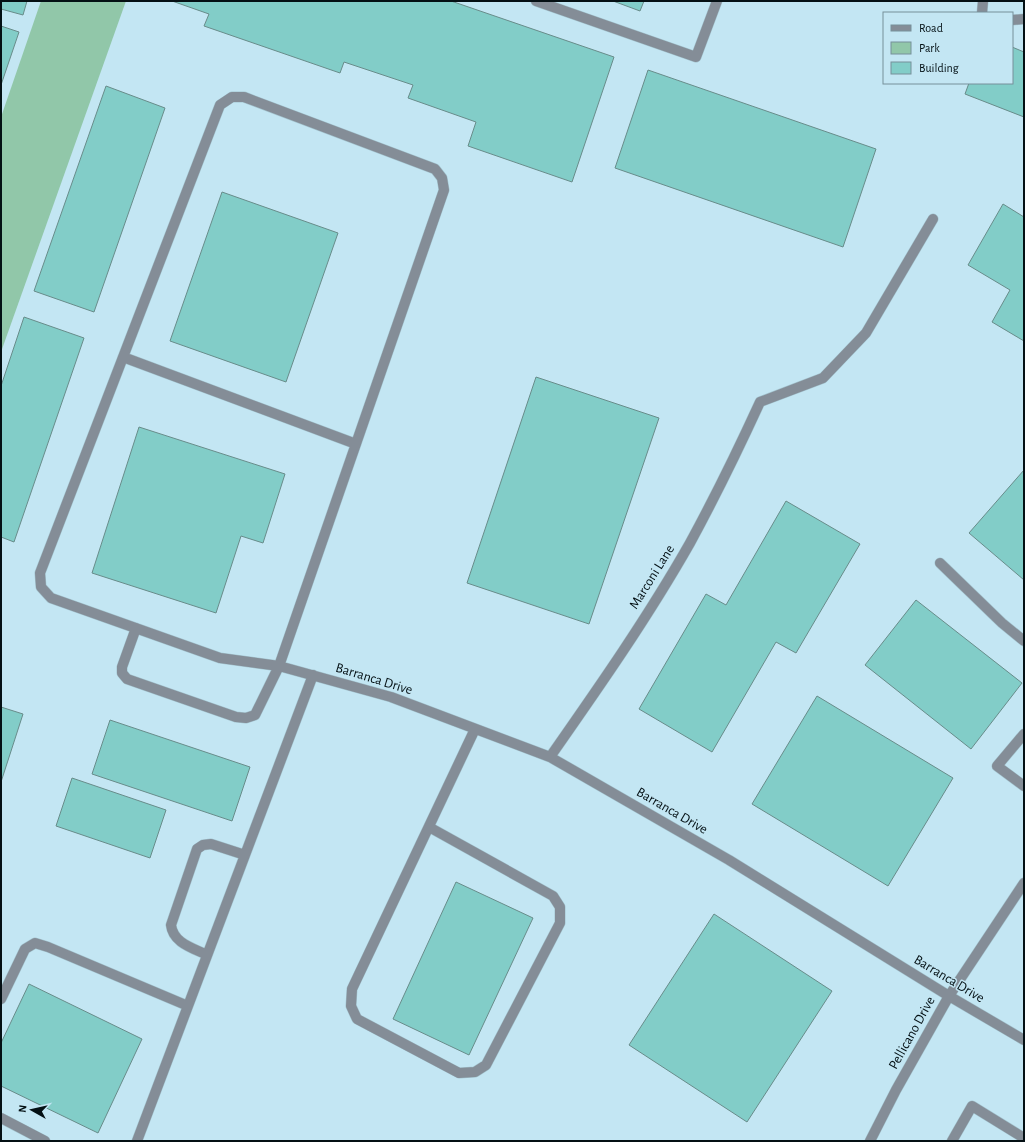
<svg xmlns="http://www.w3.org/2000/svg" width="1025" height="1142" font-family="'Alegreya Sans',sans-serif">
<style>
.green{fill:#91c7a9}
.building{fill:#82cdc8;stroke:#688c8a}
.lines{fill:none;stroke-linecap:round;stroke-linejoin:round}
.minor-casing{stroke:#a4c4cf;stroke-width:11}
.minor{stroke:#848d97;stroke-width:10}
.labels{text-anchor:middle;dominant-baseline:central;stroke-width:3;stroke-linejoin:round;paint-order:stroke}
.street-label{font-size:14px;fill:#041014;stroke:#c3e6f3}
</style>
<rect width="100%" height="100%" fill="#c3e6f3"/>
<path class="green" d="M 41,1 L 126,1 L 1,352 L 1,117 Z"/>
<path class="building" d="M 1,1 L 27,1 L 23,15 L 1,9 Z
M 172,1 L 451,1 L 614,57 L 572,182 L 468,146 L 476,122 L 408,98 L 413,85 L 344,62 L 340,73 L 204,26 L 209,14 Z
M 613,1 L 644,1 L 640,11 Z
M 1,26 L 19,32 L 1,85 Z
M 1012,47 L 1024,52 L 1024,117 L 965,94 L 969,83 L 1012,83 Z
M 648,70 L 876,149 L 843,247 L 615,168 Z
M 106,86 L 165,108 L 94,312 L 34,291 Z
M 222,192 L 338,233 L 286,382 L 170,341 Z
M 1003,204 L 1024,217 L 1024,341 L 992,322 L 1010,290 L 968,265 Z
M 24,317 L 84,338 L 14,542 L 1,537 L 1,386 Z
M 536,377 L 659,418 L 589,624 L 467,583 Z
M 139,427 L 285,474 L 263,543 L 241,536 L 216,613 L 92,573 Z
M 1024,470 L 1024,580 L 969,533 Z
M 786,501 L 860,544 L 796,653 L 776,642 L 712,752 L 639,709 L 706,594 L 726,605 Z
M 916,600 L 1022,683 L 971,749 L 865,665 Z
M 817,696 L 953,778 L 888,886 L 752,804 Z
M 1,707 L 23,714 L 1,782 Z
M 110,720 L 250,767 L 232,821 L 92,774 Z
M 72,778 L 166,810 L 150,858 L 56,826 Z
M 456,882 L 533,918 L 469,1055 L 393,1019 Z
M 714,914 L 832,991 L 747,1122 L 629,1045 Z
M 29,984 L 142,1039 L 98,1133 L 1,1086 L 1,1043 Z"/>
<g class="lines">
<defs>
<path id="minor" d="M 536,1 L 696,57 L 717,1
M 982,13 L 983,1
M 1012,20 L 1024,19
M 123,357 L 356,444
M 940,563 L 1002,623 L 1024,641
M 136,628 L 122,667 L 122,673 L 127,679 L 236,717 L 246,718 L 255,715 L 279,666 L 444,190 L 442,178 L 435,169 L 244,97 L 232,97 L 220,105 L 40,573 L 41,587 L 51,598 L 220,658 L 279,666 L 391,697 L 550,757 L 729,860 L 949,996 L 1024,1040
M 1024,734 L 997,766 L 1024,786
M 550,757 C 599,687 648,617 690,543 C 715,497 738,450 760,402 L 823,378 L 866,333 L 933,219
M 429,827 L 553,896 L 560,907 L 560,923 L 486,1065 L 475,1072 L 459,1073 L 357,1019 L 351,1006 L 352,989 L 475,729
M 207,955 C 193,948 173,943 171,925 L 197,849 L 203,845 L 211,844 L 245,855
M 1,999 L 25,949 L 35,943 L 48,947 L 188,1006
M 1,1118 L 45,1141
M 137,1141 L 313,675
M 870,1141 L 896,1090 L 949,996 L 1024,883
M 952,1141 L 972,1106 L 1024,1138"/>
</defs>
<use href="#minor" class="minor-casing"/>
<use href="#minor" class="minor"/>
</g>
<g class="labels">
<g class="street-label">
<text transform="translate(652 577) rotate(-58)">Marconi Lane</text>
<text transform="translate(374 679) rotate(17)">Barranca Drive</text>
<text transform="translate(672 811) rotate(30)">Barranca Drive</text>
<text transform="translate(949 979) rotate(31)">Barranca Drive</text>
<text transform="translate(912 1033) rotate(-61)">Pellicano Drive</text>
</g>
</g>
<rect width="1025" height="1142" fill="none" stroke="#041014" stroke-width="4"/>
<rect x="883" y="12" width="130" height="72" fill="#c3e6f3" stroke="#77909a"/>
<rect x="891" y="25" width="20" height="6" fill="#848d97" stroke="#77909a"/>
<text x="919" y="32" font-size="12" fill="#041014">Road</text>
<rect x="891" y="42" width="20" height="12" fill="#91c7a9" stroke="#77909a"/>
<text x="919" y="52" font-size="12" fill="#041014">Park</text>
<rect x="891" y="62" width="20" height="12" fill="#82cdc8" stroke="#77909a"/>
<text x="919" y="72" font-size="12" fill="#041014">Building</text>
<g transform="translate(32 1110) rotate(278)" stroke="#c3e6f3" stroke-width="3" paint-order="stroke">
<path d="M0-3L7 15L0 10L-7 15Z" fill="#041014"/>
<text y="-6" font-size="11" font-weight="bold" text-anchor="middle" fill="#041014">N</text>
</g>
</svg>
